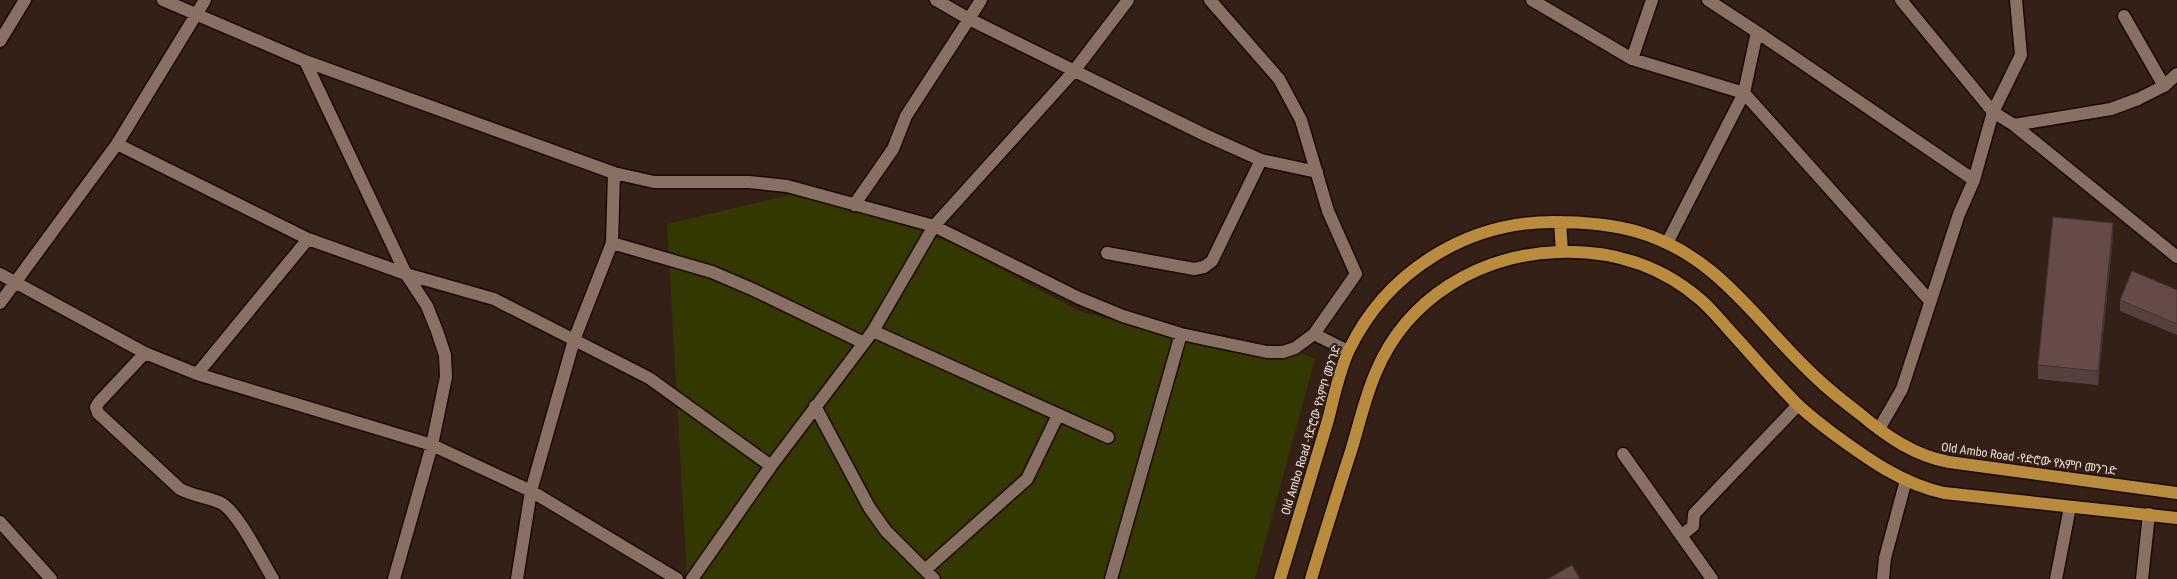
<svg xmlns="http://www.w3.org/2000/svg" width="2177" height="579" font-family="'Roboto Condensed','Noto Sans Ethiopic',sans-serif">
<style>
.green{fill:#333800}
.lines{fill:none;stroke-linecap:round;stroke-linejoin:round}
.street-casing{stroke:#1b0903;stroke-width:15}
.secondary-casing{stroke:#1b0903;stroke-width:15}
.primary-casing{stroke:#1b0903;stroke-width:15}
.street{stroke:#887065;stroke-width:12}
.secondary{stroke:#887065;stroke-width:12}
.primary{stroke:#b98c3d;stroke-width:12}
.wall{fill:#56403e}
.shaded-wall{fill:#463432}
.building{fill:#644b48;stroke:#463432}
.labels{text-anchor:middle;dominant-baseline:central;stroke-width:4;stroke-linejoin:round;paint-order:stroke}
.street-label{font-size:12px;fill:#eee0da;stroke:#342017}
</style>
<rect width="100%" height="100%" fill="#342017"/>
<path class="green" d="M 810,190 L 954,244 L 1079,311 L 1174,336 L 1298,352 L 1315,359 L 1255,579 L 687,579 L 667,224 Z"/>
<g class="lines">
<defs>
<path id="street" d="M 163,0 L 305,61 L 614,173 L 654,182 L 749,182 L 787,186 L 934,226 L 1079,298 L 1123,316 L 1181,334 L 1267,352 L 1283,352 L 1295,348 L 1314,334 L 1348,351
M 981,0 L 969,19 L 1205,135 L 1261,160 L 1317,172
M 1210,0 L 1279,79 L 1301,120 L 1328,211 L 1356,274 L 1314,334
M 1532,0 L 1632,59 L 1744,93 L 1930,301
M 1708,0 L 1757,32
M 1901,0 L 1993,112 L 2014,125 L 2177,257
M 2124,16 L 2164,86 L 2177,74
M 1632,59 L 1652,0
M 305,61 L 406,274 L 427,306 L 437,331 L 445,355 L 446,377 L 432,445 L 394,579
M 2014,125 L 2111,109 L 2138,99 L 2164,86
M 117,144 L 308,239
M 854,205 L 893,149 L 906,116 L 969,19 L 936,0
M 612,243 L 712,272 L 754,290 L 864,343
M 1667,243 L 1744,93 L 1757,32 L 1974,180
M 1107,253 L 1194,269 L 1204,267 L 1212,261 L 1261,160
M 0,274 L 145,353 L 197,374 L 432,445 L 531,491 L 677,579
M 0,303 L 117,144 L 205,0
M 873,331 L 1108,437
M 145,353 L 99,402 L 96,407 L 98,413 L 180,489 C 193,496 208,497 221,503 C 238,512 262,561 273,579
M 197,374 L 308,239 L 406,274 L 494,299 L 649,378 L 771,466 L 873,331 L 934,226 L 1074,71 L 1128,0
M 815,406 L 869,507 L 886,531 L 934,579
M 1879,429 L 1902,389 L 1959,214 L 1974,180 L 1993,112 L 2021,55 L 2016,0
M 1623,454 L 1712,579
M 0,522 L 51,579
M 1681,536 L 1693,526 L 1694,514 L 1798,405
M 925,570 L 1027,479 L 1058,415
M 517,579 L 531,491 L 574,340 L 612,243 L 614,173
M 692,579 L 771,466
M 1111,579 L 1181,334
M 1883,579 L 1885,558 L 1906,480
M 2056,579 L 2070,507
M 2142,579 L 2149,514"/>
<path id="secondary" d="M 0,41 L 25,0"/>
<path id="primary" d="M 1560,222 L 1562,252
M 1280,579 C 1296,526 1312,473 1328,420 C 1334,397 1339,371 1349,350 C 1387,271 1467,222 1553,222 C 1615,222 1662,231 1712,272 C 1753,306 1783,349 1822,383 C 1834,394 1847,404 1860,414 C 1886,436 1915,456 1949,462 L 2177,493
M 1311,579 C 1324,536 1337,494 1351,451 C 1359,425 1365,397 1376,372 C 1407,298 1479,255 1558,252 C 1612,250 1661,265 1702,301 C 1712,310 1721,321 1730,331 C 1752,355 1773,380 1796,403 C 1808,415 1822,425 1835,435 C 1869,460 1903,484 1944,493 L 2177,518"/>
</defs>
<use href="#street" class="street-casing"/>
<use href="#secondary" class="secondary-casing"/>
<use href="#primary" class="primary-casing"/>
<use href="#street" class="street"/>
<use href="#secondary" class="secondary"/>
<use href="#primary" class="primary"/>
</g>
<path class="wall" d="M 2113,237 L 2098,385 L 2038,379 L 2038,365 Z
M 2177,290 L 2177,335 L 2120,311 L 2120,300 Z"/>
<path class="shaded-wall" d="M 2113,223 L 2113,237 L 2098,385 L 2098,371 Z"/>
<path class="building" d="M 2053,217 L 2113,223 L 2098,371 L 2038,365 Z
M 2132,271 L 2177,290 L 2177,324 L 2120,300 Z
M 1572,565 L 1580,579 L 1548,579 Z"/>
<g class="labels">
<g class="street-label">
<text transform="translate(1311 430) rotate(-73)">Old Ambo Road -የድሮው የአምቦ መንገድ</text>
<text transform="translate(2029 459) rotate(8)">Old Ambo Road -የድሮው የአምቦ መንገድ</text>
</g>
</g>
</svg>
